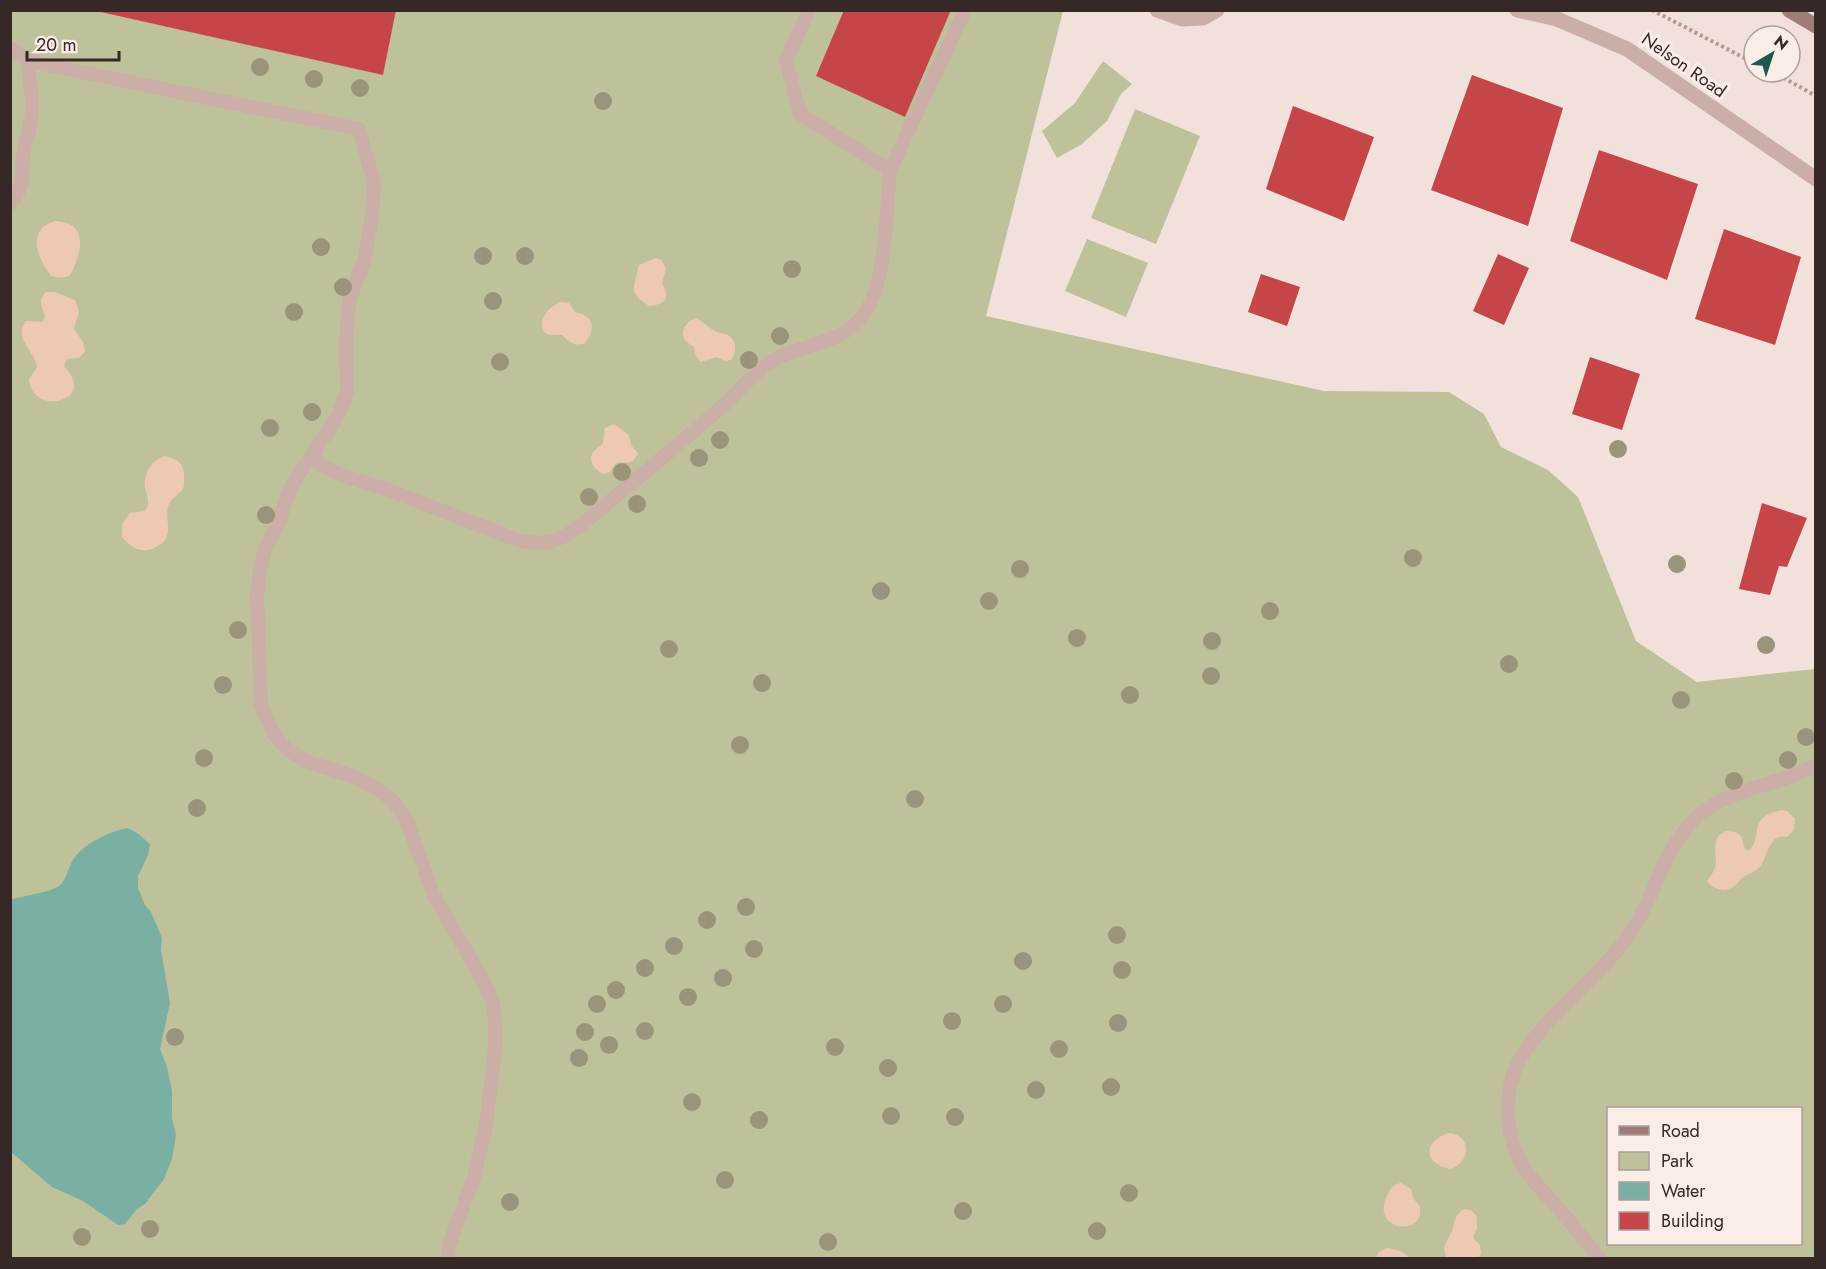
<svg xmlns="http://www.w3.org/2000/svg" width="1826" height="1269" font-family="Jost,sans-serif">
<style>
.green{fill:#bfc19b;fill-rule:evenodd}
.sand{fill:#eec9b2}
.water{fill:#7aafa3}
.building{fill:#c64549}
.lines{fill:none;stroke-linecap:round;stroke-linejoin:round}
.path{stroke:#b69791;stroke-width:4;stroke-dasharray:3 3;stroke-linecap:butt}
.lane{stroke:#caaea7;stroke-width:14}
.street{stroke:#caaea7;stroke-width:15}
.secondary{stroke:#9e7c78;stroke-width:15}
.tree{fill:#99947a}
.labels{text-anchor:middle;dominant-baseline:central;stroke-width:6;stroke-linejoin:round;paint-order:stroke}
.street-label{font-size:18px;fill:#372828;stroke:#faede8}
</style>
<rect width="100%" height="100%" fill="#f2e1db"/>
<path class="green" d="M 11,11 L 1063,11 L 986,316 L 1324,391 L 1449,392 L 1484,414 L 1501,447 L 1548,470 L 1578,497 L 1636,641 L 1697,682 L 1815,669 L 1815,1258 L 11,1258 ZM 1608,1108 L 1800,1108 L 1800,1244 L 1608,1244 Z
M 1103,61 L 1132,84 L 1121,94 L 1107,121 L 1082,144 L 1057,158 L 1042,131 L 1075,103 Z
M 1135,109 L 1200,136 L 1156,244 L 1091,218 Z
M 1087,239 L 1148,263 L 1126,317 L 1065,291 Z"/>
<path class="sand" d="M 55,221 C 82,222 84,241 76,262 C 74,266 73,272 70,275 C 65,279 56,277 51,276 C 38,258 25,230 55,221 Z
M 656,258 L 661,260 L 666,268 L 662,283 C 670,298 667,304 649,306 L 639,299 L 634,291 L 634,285 L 639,265 Z
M 46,292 L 55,292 L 75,300 L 79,311 L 74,329 L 83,342 L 85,351 L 79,358 L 67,359 L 64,366 C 68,371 73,377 74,383 C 77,404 32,412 29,379 L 37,367 C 35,351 12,337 26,321 L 43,322 L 45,315 C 41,307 38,299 46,292 Z
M 559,302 L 569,303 L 575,312 C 595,316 596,329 585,343 C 574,347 570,342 562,335 L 549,335 L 544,332 C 538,318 548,309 559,302 Z
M 695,318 C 705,322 707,327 715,331 C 719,334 724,333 728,335 C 738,341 736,353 731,360 L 725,361 L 716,357 L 701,362 C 696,357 695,354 694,347 C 691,345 688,343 685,340 C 679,331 687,322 695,318 Z
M 614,424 L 629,435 L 631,445 L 638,454 L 632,462 L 616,463 L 610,472 L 603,474 C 594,469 586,459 595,450 C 598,447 601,446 603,443 L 605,428 Z
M 164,456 C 176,459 184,462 184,476 C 184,481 185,486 182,490 C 178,495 172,498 169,504 C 165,512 169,523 168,532 C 167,538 164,543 158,546 C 144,555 132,549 122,537 L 122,524 L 130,513 L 145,511 C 151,502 147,497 145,488 C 143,474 151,461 164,456 Z
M 1782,810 L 1787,811 L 1795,819 L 1794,830 L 1787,837 C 1782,836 1778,836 1774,840 C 1768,846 1766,857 1761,865 C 1755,873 1749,873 1742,878 C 1739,880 1738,883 1736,885 C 1726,893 1714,890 1707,881 C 1724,860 1710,856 1718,836 L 1726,831 L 1736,832 L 1741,836 L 1745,849 L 1749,851 C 1764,835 1746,817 1782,810 Z
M 1450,1133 C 1473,1137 1470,1162 1451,1169 C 1447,1168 1441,1167 1437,1164 C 1420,1152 1435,1136 1450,1133 Z
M 1401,1183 L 1411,1189 C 1412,1191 1412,1195 1413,1197 C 1415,1202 1420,1204 1420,1209 C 1424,1237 1368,1231 1388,1194 C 1391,1187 1394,1184 1401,1183 Z
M 1463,1209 L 1471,1210 L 1477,1217 L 1477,1228 L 1474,1235 L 1474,1239 L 1480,1245 L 1481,1254 L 1478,1258 L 1447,1258 C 1440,1247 1448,1241 1452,1231 C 1455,1220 1454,1218 1463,1209 Z
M 1387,1248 C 1395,1249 1404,1251 1409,1258 L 1376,1258 L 1379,1252 Z"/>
<path class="water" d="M 128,828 L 137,833 L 150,844 L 148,855 L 138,876 L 138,888 L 145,905 L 151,912 L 162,938 L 161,950 L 170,1003 L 160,1049 L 167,1067 L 172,1091 L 172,1118 L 176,1135 L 172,1159 L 164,1179 L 145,1204 L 136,1210 L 125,1224 L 118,1225 L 83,1201 L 52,1187 L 11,1152 L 10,900 C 23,895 51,893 60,885 C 67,879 68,868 73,860 C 81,845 112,830 128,828 Z"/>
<path class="building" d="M 92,10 L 396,10 L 383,75 Z
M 844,10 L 951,10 L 905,117 L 816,76 Z
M 1472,75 L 1563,108 L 1528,226 L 1431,190 Z
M 1293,106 L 1374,137 L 1344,221 L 1266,189 Z
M 1599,150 L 1698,184 L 1667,280 L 1570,241 Z
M 1724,229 L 1801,257 L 1775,345 L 1695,319 Z
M 1498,254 L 1529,268 L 1504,325 L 1473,311 Z
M 1261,274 L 1300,287 L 1287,326 L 1248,312 Z
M 1590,357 L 1640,374 L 1622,430 L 1572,414 Z
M 1762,503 L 1807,518 L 1787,567 L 1779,566 L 1770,595 L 1739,589 Z"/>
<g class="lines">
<path class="path" d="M 1652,10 L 1754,63
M 1773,72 L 1816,96"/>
<path class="lane" d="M 10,48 L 28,61 L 359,129 L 374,183 L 372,216 L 364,261 L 349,301 L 346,345 L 347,391 L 339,414 L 327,434 L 321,440 L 314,453 L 318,462 L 326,468 L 341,475 L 391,491 L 520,541 C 547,545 556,543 579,527 C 628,486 678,446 726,403 C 742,388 757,368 777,358 C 808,343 843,344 865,313 C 887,280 886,210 890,170 L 800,114 L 786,60 L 809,10
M 890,170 L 965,10
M 10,204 C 26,185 21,178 23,155 C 25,141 31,128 32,113 C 33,96 29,79 28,61
M 314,453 L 295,480 L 290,489 L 278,525 L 266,546 L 260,568 L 257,595 L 261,706 L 273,733 L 287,749 L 308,762 L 346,774 L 375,787 L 394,802 L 407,821 L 433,894 L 484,982 L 493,1002 L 495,1022 L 495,1049 L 486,1126 L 474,1177 L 450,1242 L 447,1258
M 1599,1258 C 1586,1242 1573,1225 1559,1209 C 1530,1177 1512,1163 1508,1116 C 1507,1093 1512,1070 1525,1051 C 1554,1008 1602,975 1631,932 C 1656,895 1664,845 1699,815 C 1724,794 1756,788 1786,778 C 1796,774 1806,770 1816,766"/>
<path class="street" d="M 1157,10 L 1182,19 L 1203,18 L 1217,10
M 1517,10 L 1557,19 L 1627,49 L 1816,179"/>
<path class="secondary" d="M 1789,10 L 1816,26"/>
</g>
<g class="tree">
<circle cx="260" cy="67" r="9"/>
<circle cx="314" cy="79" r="9"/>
<circle cx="360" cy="88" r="9"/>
<circle cx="603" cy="101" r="9"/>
<circle cx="321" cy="247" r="9"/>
<circle cx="483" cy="256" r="9"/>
<circle cx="525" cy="256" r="9"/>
<circle cx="792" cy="269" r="9"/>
<circle cx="343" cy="287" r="9"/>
<circle cx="493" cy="301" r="9"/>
<circle cx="294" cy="312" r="9"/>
<circle cx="780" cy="336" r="9"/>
<circle cx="749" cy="360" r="9"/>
<circle cx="500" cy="362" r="9"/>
<circle cx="312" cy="412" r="9"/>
<circle cx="270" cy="428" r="9"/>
<circle cx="720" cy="440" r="9"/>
<circle cx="1618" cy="449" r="9"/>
<circle cx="699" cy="458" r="9"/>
<circle cx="622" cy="472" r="9"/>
<circle cx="589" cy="497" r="9"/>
<circle cx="637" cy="504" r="9"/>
<circle cx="266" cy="515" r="9"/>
<circle cx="1413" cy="558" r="9"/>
<circle cx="1677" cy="564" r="9"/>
<circle cx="1020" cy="569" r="9"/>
<circle cx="881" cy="591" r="9"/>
<circle cx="989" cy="601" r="9"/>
<circle cx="1270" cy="611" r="9"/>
<circle cx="238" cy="630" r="9"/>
<circle cx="1077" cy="638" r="9"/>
<circle cx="1212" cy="641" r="9"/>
<circle cx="1766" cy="645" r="9"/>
<circle cx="669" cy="649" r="9"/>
<circle cx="1509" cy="664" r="9"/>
<circle cx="1211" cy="676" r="9"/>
<circle cx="762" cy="683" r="9"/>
<circle cx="223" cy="685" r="9"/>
<circle cx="1130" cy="695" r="9"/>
<circle cx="1681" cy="700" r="9"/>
<circle cx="1806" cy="737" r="9"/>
<circle cx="740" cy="745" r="9"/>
<circle cx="204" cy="758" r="9"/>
<circle cx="1788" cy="760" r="9"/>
<circle cx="1734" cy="781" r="9"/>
<circle cx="915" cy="799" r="9"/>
<circle cx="197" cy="808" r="9"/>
<circle cx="746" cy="907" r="9"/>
<circle cx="707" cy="920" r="9"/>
<circle cx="1117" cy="935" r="9"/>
<circle cx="674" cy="946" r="9"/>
<circle cx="754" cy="949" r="9"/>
<circle cx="1023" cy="961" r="9"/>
<circle cx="645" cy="968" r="9"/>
<circle cx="1122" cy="970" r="9"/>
<circle cx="723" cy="978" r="9"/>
<circle cx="616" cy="990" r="9"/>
<circle cx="688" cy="997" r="9"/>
<circle cx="597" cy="1004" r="9"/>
<circle cx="1003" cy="1004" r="9"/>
<circle cx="952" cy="1021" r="9"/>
<circle cx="1118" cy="1023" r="9"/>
<circle cx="645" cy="1031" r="9"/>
<circle cx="585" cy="1032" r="9"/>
<circle cx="175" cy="1037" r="9"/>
<circle cx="609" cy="1045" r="9"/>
<circle cx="835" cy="1047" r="9"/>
<circle cx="1059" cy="1049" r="9"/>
<circle cx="579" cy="1058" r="9"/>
<circle cx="888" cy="1068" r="9"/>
<circle cx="1111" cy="1087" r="9"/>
<circle cx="1036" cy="1090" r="9"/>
<circle cx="692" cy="1102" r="9"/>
<circle cx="891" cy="1116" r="9"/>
<circle cx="955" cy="1117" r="9"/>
<circle cx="759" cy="1120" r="9"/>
<circle cx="725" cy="1180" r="9"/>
<circle cx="1129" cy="1193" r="9"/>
<circle cx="510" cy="1202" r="9"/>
<circle cx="963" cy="1211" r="9"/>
<circle cx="150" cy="1229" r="9"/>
<circle cx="1097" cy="1231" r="9"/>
<circle cx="82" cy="1237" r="9"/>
<circle cx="828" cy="1242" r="9"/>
</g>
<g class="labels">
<g class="street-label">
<text transform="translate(1684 65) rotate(35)">Nelson Road</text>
</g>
</g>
<rect width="1826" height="1269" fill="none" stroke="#372828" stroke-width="24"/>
<rect x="1607" y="1107" width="195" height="138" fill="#faede8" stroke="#ac9e9b" stroke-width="1.5"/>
<rect x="1619" y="1126" width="30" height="9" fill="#9e7c78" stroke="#ac9e9b" stroke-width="1.5"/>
<text x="1661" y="1137" font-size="18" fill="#372828">Road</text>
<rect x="1619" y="1152" width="30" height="18" fill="#bfc19b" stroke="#ac9e9b" stroke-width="1.5"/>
<text x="1661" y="1167" font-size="18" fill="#372828">Park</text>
<rect x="1619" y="1182" width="30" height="18" fill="#7aafa3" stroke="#ac9e9b" stroke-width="1.5"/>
<text x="1661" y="1197" font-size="18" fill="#372828">Water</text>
<rect x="1619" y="1212" width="30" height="18" fill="#c64549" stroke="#ac9e9b" stroke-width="1.5"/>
<text x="1661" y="1227" font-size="18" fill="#372828">Building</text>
<g transform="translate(1772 54) rotate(39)"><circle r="28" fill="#faede8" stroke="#ac9e9b" stroke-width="1.5"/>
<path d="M0-4.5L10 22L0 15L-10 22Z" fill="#1d584c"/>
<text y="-9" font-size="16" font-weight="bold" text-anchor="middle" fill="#372828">N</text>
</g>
<path d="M27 51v9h92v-9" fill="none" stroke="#372828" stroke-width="3"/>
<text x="36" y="51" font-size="18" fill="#372828" stroke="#faede8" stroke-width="4.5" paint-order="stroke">20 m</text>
</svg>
